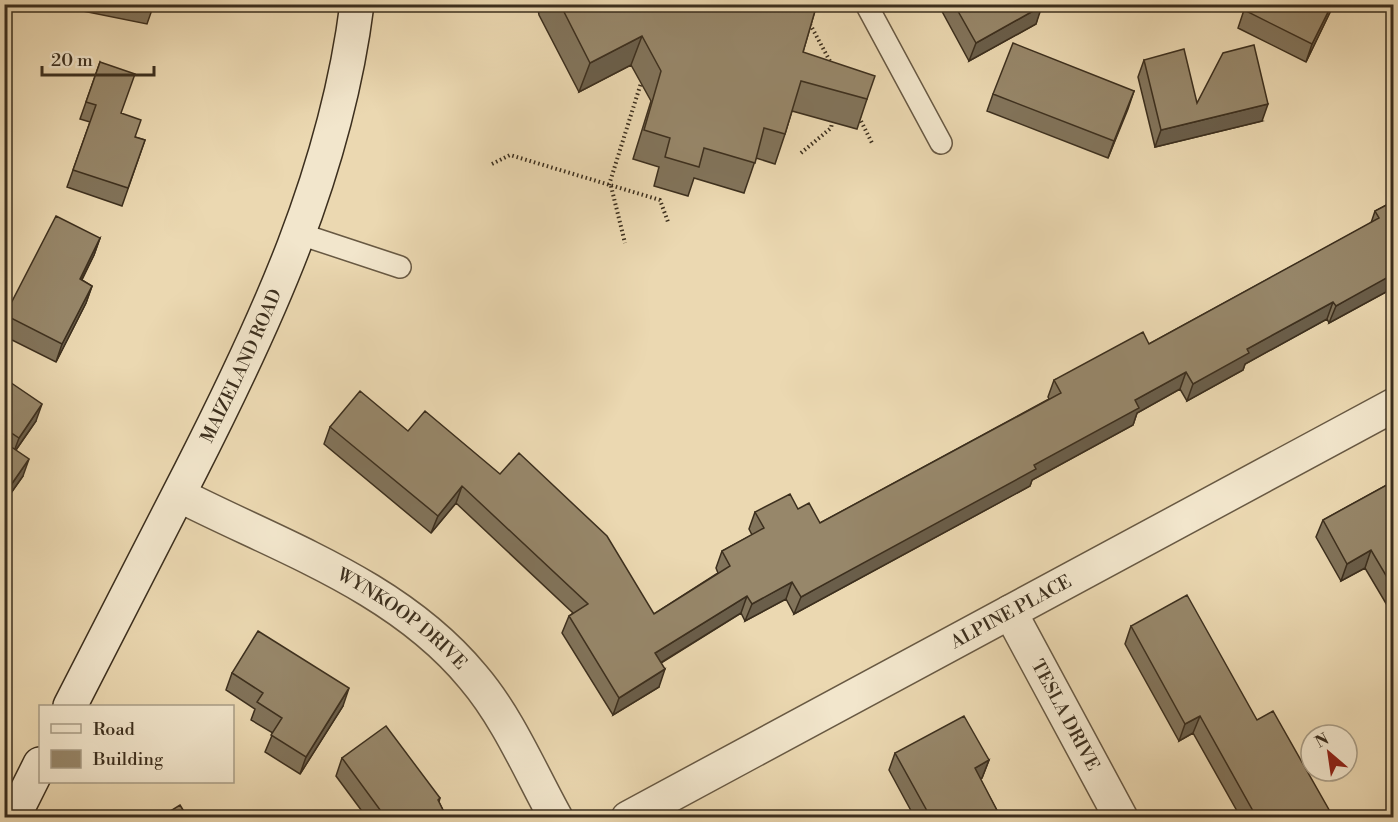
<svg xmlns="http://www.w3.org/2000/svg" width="1398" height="822" font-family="'Libre Bodoni',serif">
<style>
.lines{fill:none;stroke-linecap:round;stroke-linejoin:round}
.service-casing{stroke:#685943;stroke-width:24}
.minor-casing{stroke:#685943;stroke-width:36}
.secondary-casing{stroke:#3c2f1e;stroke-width:36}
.path{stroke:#3c2f1e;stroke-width:4;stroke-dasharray:1.5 3;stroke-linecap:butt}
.service{stroke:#f2e6cc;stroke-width:21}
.minor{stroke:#f2e6cc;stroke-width:33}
.secondary{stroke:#f2e6cc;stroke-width:33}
.wall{fill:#82745b;stroke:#3c2f1e;stroke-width:1.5}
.shaded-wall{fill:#6a5e4a;stroke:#3c2f1e;stroke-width:1.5}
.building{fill:#97876a;stroke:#3c2f1e;stroke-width:1.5}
.labels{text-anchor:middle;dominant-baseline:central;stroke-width:6;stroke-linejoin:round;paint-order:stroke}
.street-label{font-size:18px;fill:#3c2f1e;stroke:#f2e6cc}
</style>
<rect width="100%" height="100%" fill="#ebd8b1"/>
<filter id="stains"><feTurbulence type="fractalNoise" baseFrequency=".00333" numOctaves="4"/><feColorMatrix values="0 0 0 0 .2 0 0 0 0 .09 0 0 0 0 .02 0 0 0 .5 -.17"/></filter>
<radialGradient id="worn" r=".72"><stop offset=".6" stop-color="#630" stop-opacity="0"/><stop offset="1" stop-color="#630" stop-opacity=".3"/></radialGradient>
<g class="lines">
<defs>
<path id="service" d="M 866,4 L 941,143
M 300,234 L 400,267"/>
<g id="minor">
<path id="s1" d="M 179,495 C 281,547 398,586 473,677 C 508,718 530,771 556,818"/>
<path id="s2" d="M 1010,612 L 1121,818"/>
<path id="s3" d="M 628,818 L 1394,405"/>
</g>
<g id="secondary">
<path id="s4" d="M 70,706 C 110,628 150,550 190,472 C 266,323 336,172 357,4"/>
<path d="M 13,818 L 40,764"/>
</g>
</defs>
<use href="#service" class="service-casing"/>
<use href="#minor" class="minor-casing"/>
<use href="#secondary" class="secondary-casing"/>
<path class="path" d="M 810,24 L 832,65
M 859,117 L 872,143
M 801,153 L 831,128 L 833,118
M 492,164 L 510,155 L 660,200 L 668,222
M 609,185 L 641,83
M 611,186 L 625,243"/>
<use href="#service" class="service"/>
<use href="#minor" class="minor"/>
<use href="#secondary" class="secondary"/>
</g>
<path class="wall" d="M 48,4 L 154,4 L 147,24 Z
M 537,4 L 817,4 L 803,52 L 867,99 L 857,129 L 792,111 L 785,134 L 775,164 L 756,158 L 744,193 L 694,178 L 688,196 L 654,186 L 659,167 L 633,159 L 651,101 L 631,65 L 579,92 L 539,15 Z
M 938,4 L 1041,4 L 1036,24 L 969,61 Z
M 1334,4 L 1306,62 L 1238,28 L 1244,10 Z
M 1144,60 L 1197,103 L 1262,121 L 1155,147 L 1138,77 Z
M 100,62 L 121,113 L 135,137 L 145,140 L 122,206 L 67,187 L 90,122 L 80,119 Z
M 1134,91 L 1108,158 L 987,111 L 993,94 Z
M 1394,201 L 1387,288 L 1386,292 L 1329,323 L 1327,319 L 1296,336 L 1245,364 L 1243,370 L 1187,401 L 1180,389 L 1137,413 L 1133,425 L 1032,480 L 1030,486 L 794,614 L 786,599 L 745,621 L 741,613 L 661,663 L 659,687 L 613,715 L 562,633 L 569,616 L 573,613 L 456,503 L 431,533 L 324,444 L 330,427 L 408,431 L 654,614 L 718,573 L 716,568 L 722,551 L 752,535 L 749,529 L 755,512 L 798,509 L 820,523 L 1049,399 L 1048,397 L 1054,380 L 1149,344 L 1371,223 L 1375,211 Z
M 100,238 L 94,255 L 82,280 L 92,286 L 86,303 L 56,362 L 4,336 L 5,315 Z
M 4,378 L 36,421 L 16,450 L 23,476 L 4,503 Z
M 1394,481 L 1394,617 L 1365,568 L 1341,581 L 1316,537 L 1323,520 Z
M 1131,626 L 1257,720 L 1332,815 L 1331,818 L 1241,818 L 1193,733 L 1179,741 L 1125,644 Z
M 232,673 L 343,706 L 300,774 L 265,752 L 273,733 L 251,720 L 255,709 L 226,690 Z
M 895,753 L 989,760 L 982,778 L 980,779 L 1001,818 L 915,818 L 889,770 Z
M 342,758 L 440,798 L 439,802 L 447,818 L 367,818 L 336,776 Z"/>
<path class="shaded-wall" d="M 1332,4 L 1334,4 L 1306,62 L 1312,44 Z
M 1042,6 L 1036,24 L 969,61 L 976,43 Z
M 642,36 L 631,65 L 579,92 L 590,63 Z
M 1134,91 L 1128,109 L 1108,158 L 1114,141 Z
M 1268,104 L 1262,121 L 1155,147 L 1161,130 Z
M 100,238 L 94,255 L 73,296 L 80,279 Z
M 1394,271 L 1394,285 L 1387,288 L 1386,292 L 1329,323 L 1336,306 Z
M 92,286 L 86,303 L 56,362 L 62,344 Z
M 1333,302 L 1327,319 L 1245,364 L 1243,370 L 1187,401 L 1193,384 L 1247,349 Z
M 1186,372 L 1180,389 L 1137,413 L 1133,425 L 1032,480 L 1030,486 L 794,614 L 801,597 L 1034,465 L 1135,400 Z
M 42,404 L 36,421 L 13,454 L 19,438 Z
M 29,459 L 23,476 L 4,503 L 4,495 Z
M 462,486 L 456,503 L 431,533 L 438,516 Z
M 1371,550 L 1365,568 L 1341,581 L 1347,564 Z
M 792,582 L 786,599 L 745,621 L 752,604 Z
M 747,596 L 741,613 L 649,670 L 655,653 Z
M 665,669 L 659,687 L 613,715 L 619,698 Z
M 349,688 L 343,706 L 300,774 L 306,757 Z
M 1200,716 L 1193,733 L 1179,741 L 1185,724 Z
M 989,760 L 982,778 L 968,786 L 975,768 Z"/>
<path class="building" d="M 141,4 L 154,4 L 153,7 Z
M 560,4 L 817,4 L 803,52 L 875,76 L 867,99 L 801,81 L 785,134 L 764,128 L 755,163 L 704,148 L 699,167 L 665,157 L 670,138 L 644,130 L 661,71 L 642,36 L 590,63 Z
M 954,4 L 1041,4 L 1042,6 L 976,43 Z
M 1247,4 L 1332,4 L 1312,44 L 1244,10 Z
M 1013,43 L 1134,91 L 1114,141 L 993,94 Z
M 1254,45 L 1268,104 L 1161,130 L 1144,60 L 1184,49 L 1197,103 L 1223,53 Z
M 100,62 L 135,74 L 121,113 L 141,120 L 135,137 L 145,140 L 128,188 L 73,170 L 96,105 L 86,102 Z
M 1394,201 L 1394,271 L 1391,273 L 1392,275 L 1336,306 L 1333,302 L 1302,319 L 1247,349 L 1249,353 L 1193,384 L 1186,372 L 1135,400 L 1139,408 L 1034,465 L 1036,469 L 801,597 L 792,582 L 752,604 L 747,596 L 655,653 L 665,669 L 619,698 L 569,616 L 588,604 L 462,486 L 438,516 L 330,427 L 360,391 L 408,431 L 425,411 L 500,474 L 519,453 L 607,536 L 654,614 L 730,566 L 722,551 L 764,528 L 755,512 L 790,494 L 798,509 L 809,503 L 820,523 L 1061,393 L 1054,380 L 1143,332 L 1149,344 L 1379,218 L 1375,211 Z
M 56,216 L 100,238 L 80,279 L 92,286 L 62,344 L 5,315 Z
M 4,378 L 42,404 L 19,438 L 4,428 Z
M 4,442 L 29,459 L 4,495 Z
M 1394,481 L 1394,589 L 1371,550 L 1347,564 L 1323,520 Z
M 1187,595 L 1257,720 L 1273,711 L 1332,815 L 1327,818 L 1257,818 L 1200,716 L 1185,724 L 1131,626 Z
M 258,631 L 349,688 L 306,757 L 271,735 L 282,718 L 257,702 L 263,693 L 232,673 Z
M 964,716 L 989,760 L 975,768 L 1001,818 L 931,818 L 895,753 Z
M 386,726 L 440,798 L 438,800 L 447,818 L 386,818 L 342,758 Z
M 180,805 L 188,818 L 159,818 Z"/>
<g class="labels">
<g class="street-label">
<text stroke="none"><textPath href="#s4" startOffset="381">MAIZELAND ROAD</textPath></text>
<text stroke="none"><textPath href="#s3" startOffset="435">ALPINE PLACE</textPath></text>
<text stroke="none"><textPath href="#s1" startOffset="256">WYNKOOP DRIVE</textPath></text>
<text stroke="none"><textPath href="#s2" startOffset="117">TESLA DRIVE</textPath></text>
</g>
</g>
<rect width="1398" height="822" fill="none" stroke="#ebd8b1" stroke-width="24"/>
<rect x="6" y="6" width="1386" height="810" fill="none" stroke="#3c2f1e" stroke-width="3"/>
<rect x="12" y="12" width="1374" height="798" fill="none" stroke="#3c2f1e" stroke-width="1.5"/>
<rect x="39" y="705" width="195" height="78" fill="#f2e6cc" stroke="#a99d86" stroke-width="1.5"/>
<rect x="51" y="724" width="30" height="9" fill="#f2e6cc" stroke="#a99d86" stroke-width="1.5"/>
<text x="93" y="735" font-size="18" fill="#3c2f1e">Road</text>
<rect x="51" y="750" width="30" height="18" fill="#97876a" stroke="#a99d86" stroke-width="1.5"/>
<text x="93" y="765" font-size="18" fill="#3c2f1e">Building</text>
<g transform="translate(1329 753) rotate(331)"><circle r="28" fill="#f2e6cc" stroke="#a99d86" stroke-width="1.5"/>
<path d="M0-4.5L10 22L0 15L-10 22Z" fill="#8f2418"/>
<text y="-9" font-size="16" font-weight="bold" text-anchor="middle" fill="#3c2f1e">N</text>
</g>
<path d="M42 66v9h112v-9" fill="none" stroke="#3c2f1e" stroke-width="3"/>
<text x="51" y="66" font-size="18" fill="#3c2f1e" stroke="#f2e6cc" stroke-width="4.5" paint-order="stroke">20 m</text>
<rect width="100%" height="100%" filter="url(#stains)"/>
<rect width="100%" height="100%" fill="url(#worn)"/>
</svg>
